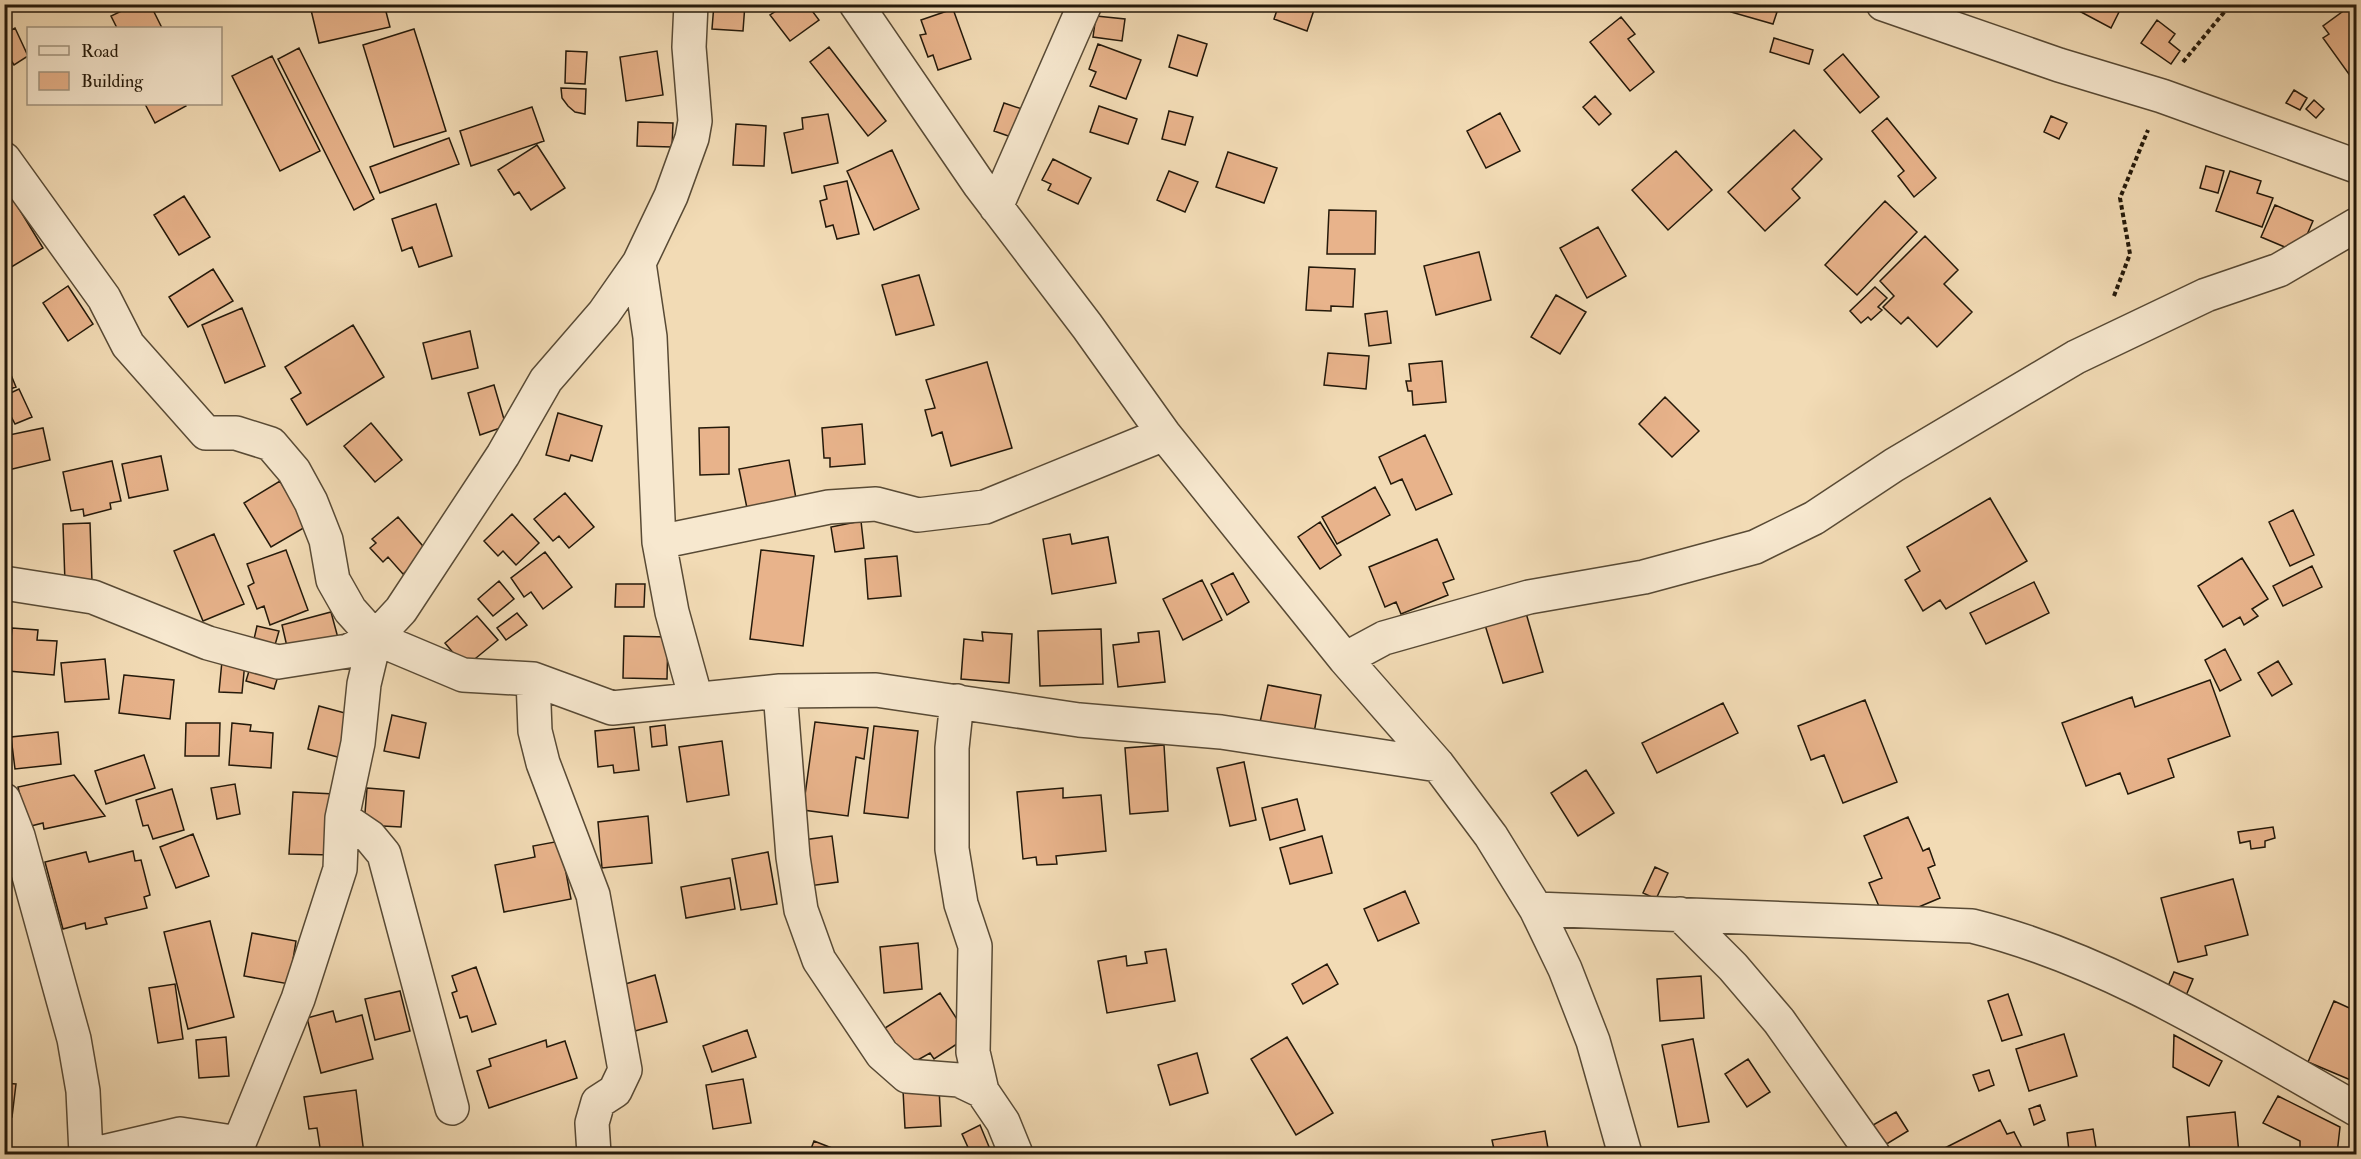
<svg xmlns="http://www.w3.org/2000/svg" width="2361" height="1159" font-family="'IM FELL Double Pica',serif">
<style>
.building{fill:#e8b38b;stroke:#24190a;stroke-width:1.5}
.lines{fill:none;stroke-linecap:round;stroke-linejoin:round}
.minor-casing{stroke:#584a35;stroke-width:36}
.path{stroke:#24190a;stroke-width:4;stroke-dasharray:4.5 3;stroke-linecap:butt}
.minor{stroke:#f7e8cf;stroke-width:33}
</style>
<rect width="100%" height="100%" fill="#f2dbb5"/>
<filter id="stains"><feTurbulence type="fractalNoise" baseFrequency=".00333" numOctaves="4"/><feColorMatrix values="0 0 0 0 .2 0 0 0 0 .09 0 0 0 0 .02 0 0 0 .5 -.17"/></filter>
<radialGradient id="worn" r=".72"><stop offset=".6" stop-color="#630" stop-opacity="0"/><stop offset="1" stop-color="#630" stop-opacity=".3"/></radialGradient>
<path class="building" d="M 136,4 L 150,4 L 162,28 L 117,28 L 111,16 Z
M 334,4 L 384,4 L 390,27 L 319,43 L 311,10 Z
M 566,4 L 613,4 L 613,5 L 567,11 Z
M 714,4 L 745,4 L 743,31 L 712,29 Z
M 776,4 L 807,4 L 819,20 L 790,41 L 770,15 L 779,9 Z
M 1279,4 L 1316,4 L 1307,31 L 1274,19 Z
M 1733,4 L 1753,4 L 1777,12 L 1773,24 L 1731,12 Z
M 2066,4 L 2123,4 L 2111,28 Z
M 2353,4 L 2356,4 L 2356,84 L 2323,38 L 2329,34 L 2323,26 Z
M 953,9 L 971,59 L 938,70 L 933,55 L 928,57 L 920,35 L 926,34 L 921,20 Z
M 1096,16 L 1125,19 L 1122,41 L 1093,37 Z
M 1621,17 L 1635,34 L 1628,39 L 1654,72 L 1630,91 L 1590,42 Z
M 2157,20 L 2175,34 L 2169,42 L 2180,51 L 2171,64 L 2141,43 Z
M 15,28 L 28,56 L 14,65 L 9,57 L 4,60 L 4,34 Z
M 414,29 L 446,131 L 394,147 L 363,45 Z
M 1178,35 L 1207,44 L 1197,76 L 1169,67 Z
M 1774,38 L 1813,50 L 1809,64 L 1770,52 Z
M 1098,44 L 1141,60 L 1126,99 L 1090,86 L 1096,72 L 1089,69 Z
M 829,47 L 886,121 L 868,136 L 810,62 Z
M 299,48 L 374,199 L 354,210 L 278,59 Z
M 566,51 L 587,52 L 585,84 L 565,83 Z
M 657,51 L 663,95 L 626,101 L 620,57 Z
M 1843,54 L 1879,97 L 1860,113 L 1824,70 Z
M 272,56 L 320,151 L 280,171 L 232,76 Z
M 561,88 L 586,89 L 585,114 L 575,112 L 568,106 L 562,98 Z
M 2294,90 L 2307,98 L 2300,110 L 2286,103 Z
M 1595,96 L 1611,114 L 1599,125 L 1583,107 Z
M 2314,100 L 2324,109 L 2316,118 L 2306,109 Z
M 1004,103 L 1028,111 L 1017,139 L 994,131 Z
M 145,104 L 185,104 L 186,106 L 155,123 Z
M 1099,106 L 1137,119 L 1128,144 L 1090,132 Z
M 532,107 L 544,141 L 471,166 L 460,131 Z
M 1169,111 L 1193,117 L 1185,145 L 1162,139 Z
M 1500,113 L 1520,151 L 1486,168 L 1467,131 Z
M 828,114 L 838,163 L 792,173 L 784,133 L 803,129 L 802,118 Z
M 2051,116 L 2067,123 L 2059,139 L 2044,132 Z
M 1887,118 L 1936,178 L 1914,197 L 1898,176 L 1904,171 L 1872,131 Z
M 638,122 L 673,123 L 672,147 L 637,146 Z
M 736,124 L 766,126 L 764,166 L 733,165 Z
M 1794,130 L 1822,159 L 1792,189 L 1800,198 L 1765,231 L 1728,192 Z
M 449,138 L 459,164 L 380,193 L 370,167 Z
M 537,145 L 565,188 L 531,210 L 519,192 L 514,195 L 498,170 Z
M 892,150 L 919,209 L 874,230 L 847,171 Z
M 1676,151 L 1712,190 L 1668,230 L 1632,190 Z
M 1228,152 L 1277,168 L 1264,203 L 1216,187 Z
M 1053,159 L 1091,178 L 1078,204 L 1048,190 L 1051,184 L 1042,180 Z
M 2206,166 L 2224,171 L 2218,193 L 2200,188 Z
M 1169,171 L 1198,182 L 1185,212 L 1157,200 Z
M 2230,171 L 2261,181 L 2257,193 L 2273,198 L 2262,227 L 2216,211 Z
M 847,181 L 859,234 L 837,239 L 833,225 L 826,227 L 820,201 L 827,199 L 824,186 Z
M 4,184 L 43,248 L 8,269 L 4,263 Z
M 184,196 L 210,237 L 179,255 L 154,215 Z
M 1885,201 L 1917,232 L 1857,295 L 1825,265 Z
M 436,204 L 452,256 L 419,267 L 412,247 L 402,251 L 392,219 Z
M 2275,205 L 2313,221 L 2299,253 L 2261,237 Z
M 1329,210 L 1376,211 L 1375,254 L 1327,254 Z
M 1598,227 L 1626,276 L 1587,298 L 1560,248 Z
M 1925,236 L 1958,270 L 1944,284 L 1972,312 L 1937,347 L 1908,317 L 1901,324 L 1883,307 L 1894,296 L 1880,281 Z
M 1479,252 L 1491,300 L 1436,315 L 1424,266 Z
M 1309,267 L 1355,269 L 1353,307 L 1331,306 L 1331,311 L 1306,310 Z
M 213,269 L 233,301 L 188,327 L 169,297 Z
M 919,275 L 934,325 L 896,335 L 882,285 Z
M 68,286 L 93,324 L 68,341 L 43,303 Z
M 1875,287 L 1887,298 L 1878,307 L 1882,310 L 1871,320 L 1868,317 L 1861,323 L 1850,311 Z
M 1556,295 L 1586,312 L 1560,354 L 1531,337 Z
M 242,308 L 265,366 L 225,383 L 202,325 Z
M 1387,311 L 1391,343 L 1369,346 L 1365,314 Z
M 353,325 L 384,377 L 307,425 L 291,399 L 301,393 L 285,367 Z
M 470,331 L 478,368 L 432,379 L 423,343 Z
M 1328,353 L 1369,356 L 1366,389 L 1324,385 Z
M 4,358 L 16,387 L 4,391 Z
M 1442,361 L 1446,402 L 1413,405 L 1412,391 L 1408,391 L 1406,381 L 1411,381 L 1409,364 Z
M 987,362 L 1012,448 L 951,466 L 942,432 L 932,436 L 925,410 L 935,408 L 926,380 Z
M 494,385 L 506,426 L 480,435 L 468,393 Z
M 19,389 L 32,417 L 15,424 L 4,403 L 4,396 Z
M 1665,397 L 1699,431 L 1672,457 L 1639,424 Z
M 558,413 L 602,426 L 592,461 L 571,455 L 569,461 L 546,455 Z
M 371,423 L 402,460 L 375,482 L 344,446 Z
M 862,424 L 865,464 L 830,467 L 830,458 L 824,458 L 822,428 Z
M 729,427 L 729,474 L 700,475 L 699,428 Z
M 43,428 L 50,460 L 4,471 L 4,436 Z
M 1425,435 L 1452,494 L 1416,510 L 1402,479 L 1391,484 L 1379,457 Z
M 161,456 L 168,490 L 129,498 L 122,464 Z
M 789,460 L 797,504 L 748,513 L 739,469 Z
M 112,461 L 121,501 L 110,503 L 111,509 L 84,516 L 83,509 L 71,511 L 63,472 Z
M 280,481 L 307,526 L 271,547 L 244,503 Z
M 1375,487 L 1390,515 L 1337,544 L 1322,517 Z
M 565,493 L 594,527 L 569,548 L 559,536 L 553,541 L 534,519 Z
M 1990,498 L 2027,561 L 1946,609 L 1940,600 L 1923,611 L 1905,580 L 1920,571 L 1907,547 Z
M 2293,510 L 2314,555 L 2290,566 L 2269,522 Z
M 512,514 L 539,543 L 516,565 L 503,551 L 498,556 L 484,541 Z
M 398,517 L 428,552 L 403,574 L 388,557 L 383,562 L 370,548 L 376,543 L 372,539 Z
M 861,521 L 864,548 L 835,552 L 831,527 Z
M 1320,522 L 1341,555 L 1320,569 L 1298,537 Z
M 90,523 L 92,582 L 65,583 L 63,524 Z
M 214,534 L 244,604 L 203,621 L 174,551 Z
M 1070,534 L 1072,544 L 1108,537 L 1116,583 L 1052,594 L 1043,539 Z
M 1437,539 L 1454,579 L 1443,583 L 1448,595 L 1401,614 L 1396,602 L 1385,607 L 1369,567 Z
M 286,550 L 308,610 L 270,625 L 264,606 L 257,609 L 248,586 L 254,583 L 247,564 Z
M 761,550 L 814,556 L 803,646 L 750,639 Z
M 545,552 L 572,587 L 543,609 L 531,592 L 524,597 L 511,578 Z
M 897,556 L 901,596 L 868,599 L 865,559 Z
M 2242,558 L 2268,599 L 2252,609 L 2258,616 L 2244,625 L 2240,617 L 2223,627 L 2198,586 Z
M 2312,566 L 2322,587 L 2283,606 L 2273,586 Z
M 1233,573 L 1249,602 L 1227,615 L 1211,584 Z
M 1202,580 L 1222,620 L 1183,640 L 1163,599 Z
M 499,581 L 514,599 L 493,616 L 478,599 Z
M 2034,582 L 2049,613 L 1986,644 L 1970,613 Z
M 616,584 L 645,584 L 644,607 L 615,607 Z
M 331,612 L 338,638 L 288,651 L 282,625 Z
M 517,613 L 527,625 L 506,640 L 497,628 Z
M 1526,613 L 1543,672 L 1503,683 L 1485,625 Z
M 477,616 L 498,640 L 465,667 L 445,643 Z
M 257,626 L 279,631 L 273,652 L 252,648 Z
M 12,628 L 38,630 L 37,640 L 57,641 L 54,675 L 8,671 Z
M 1101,629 L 1103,684 L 1040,686 L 1038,631 Z
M 1159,631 L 1165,682 L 1118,687 L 1113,645 L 1139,642 L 1138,633 Z
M 982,632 L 1012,634 L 1009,683 L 961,679 L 964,639 L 983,641 Z
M 624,636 L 668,637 L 667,679 L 623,678 Z
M 2225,649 L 2241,680 L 2220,691 L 2205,660 Z
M 105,659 L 109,699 L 65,702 L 61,663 Z
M 222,661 L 245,662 L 242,693 L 219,692 Z
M 252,661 L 280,670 L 274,689 L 246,681 Z
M 2278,661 L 2292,684 L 2272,696 L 2258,673 Z
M 124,675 L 174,680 L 170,719 L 119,713 Z
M 2210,680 L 2230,736 L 2168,759 L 2174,777 L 2128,794 L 2120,773 L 2086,786 L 2062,723 L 2132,697 L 2135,707 Z
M 1268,685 L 1321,695 L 1313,738 L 1259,727 Z
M 1865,700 L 1897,782 L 1843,803 L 1824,755 L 1811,760 L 1798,726 Z
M 1723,703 L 1738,733 L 1657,773 L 1642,743 Z
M 319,706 L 356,716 L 345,759 L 308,749 Z
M 392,715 L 426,723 L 419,758 L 384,751 Z
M 815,722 L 868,728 L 864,759 L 856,757 L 848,816 L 803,810 Z
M 186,723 L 220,723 L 219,756 L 185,756 Z
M 232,723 L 251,725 L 250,731 L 273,733 L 271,768 L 229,765 Z
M 665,725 L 667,745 L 652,747 L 650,727 Z
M 874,726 L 918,731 L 908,818 L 864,813 Z
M 634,727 L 639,770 L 614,773 L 613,765 L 598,767 L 595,731 Z
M 58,732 L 61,764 L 15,769 L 11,737 Z
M 722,741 L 729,795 L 687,802 L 679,747 Z
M 1164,745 L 1168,811 L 1130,814 L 1125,748 Z
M 144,755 L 155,788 L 106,804 L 95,771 Z
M 1244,762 L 1256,820 L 1230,826 L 1217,768 Z
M 1586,770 L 1614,813 L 1578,836 L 1551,793 Z
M 74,775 L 105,816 L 44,829 L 43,823 L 27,827 L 18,787 Z
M 235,784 L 240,814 L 217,819 L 211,788 Z
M 367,788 L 404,791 L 401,827 L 364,825 Z
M 1063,788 L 1063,798 L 1101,795 L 1106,851 L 1056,856 L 1057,864 L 1037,865 L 1036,857 L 1023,859 L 1017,792 Z
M 172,789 L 184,830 L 153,839 L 148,825 L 143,826 L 136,800 Z
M 293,792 L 335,794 L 332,855 L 289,854 Z
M 1297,799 L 1305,830 L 1270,840 L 1262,808 Z
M 648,816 L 652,863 L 602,868 L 598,822 Z
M 1908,817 L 1923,851 L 1929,848 L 1935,865 L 1928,868 L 1940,898 L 1895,917 L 1881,911 L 1869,883 L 1882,878 L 1864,836 Z
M 2273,827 L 2275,838 L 2265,841 L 2265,847 L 2251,849 L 2250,841 L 2240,843 L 2238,832 Z
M 193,834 L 209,876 L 176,888 L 160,847 Z
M 832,836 L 838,882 L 809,886 L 803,840 Z
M 1322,836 L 1332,873 L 1290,884 L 1280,848 Z
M 560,841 L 571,899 L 504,912 L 495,865 L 535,857 L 533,846 Z
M 133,851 L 135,861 L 141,860 L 150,895 L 144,897 L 147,908 L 105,918 L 107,924 L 86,929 L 85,923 L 63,929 L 45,862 L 86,852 L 89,862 Z
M 768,852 L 777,904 L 741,910 L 732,859 Z
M 1655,867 L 1668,873 L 1656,899 L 1643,893 Z
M 730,878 L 735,909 L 686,918 L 681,887 Z
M 2233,879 L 2248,935 L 2205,946 L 2207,955 L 2178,962 L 2161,898 Z
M 1405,891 L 1419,923 L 1378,941 L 1364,909 Z
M 210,921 L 234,1017 L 188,1029 L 164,932 Z
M 252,933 L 296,941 L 289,984 L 244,976 Z
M 918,943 L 922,989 L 884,993 L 880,947 Z
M 1166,949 L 1175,1001 L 1107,1013 L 1098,961 L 1126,956 L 1127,966 L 1147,963 L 1145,952 Z
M 1327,964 L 1338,984 L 1303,1004 L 1292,984 Z
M 476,967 L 496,1024 L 472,1032 L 467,1016 L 460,1018 L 452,993 L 457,991 L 452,976 Z
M 2174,972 L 2193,979 L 2185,998 L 2166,991 Z
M 655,975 L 667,1022 L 635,1031 L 622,985 Z
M 1701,976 L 1704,1018 L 1660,1021 L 1657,979 Z
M 175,984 L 183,1039 L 158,1043 L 149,988 Z
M 400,991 L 410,1031 L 375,1040 L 365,999 Z
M 940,993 L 964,1030 L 963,1040 L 934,1059 L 930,1053 L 909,1065 L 885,1028 Z
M 2008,994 L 2022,1035 L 2002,1041 L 1988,1001 Z
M 2334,1001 L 2356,1011 L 2356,1074 L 2353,1081 L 2308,1062 Z
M 333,1011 L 336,1022 L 362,1015 L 373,1059 L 321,1073 L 307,1018 Z
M 747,1030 L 756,1057 L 712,1072 L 703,1046 Z
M 2064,1034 L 2077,1076 L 2029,1091 L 2016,1049 Z
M 2174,1035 L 2222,1061 L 2209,1086 L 2173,1067 Z
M 226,1037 L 229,1076 L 199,1078 L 196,1040 Z
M 1287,1037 L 1333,1113 L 1296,1135 L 1251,1059 Z
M 1693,1039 L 1709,1122 L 1678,1127 L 1662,1045 Z
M 546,1040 L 547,1047 L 565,1041 L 577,1078 L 489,1108 L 477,1071 L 491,1066 L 489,1059 Z
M 1197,1053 L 1208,1093 L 1170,1105 L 1158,1065 Z
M 1748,1059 L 1770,1092 L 1747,1107 L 1725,1074 Z
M 1989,1070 L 1994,1085 L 1979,1091 L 1973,1075 Z
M 743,1079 L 751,1123 L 713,1129 L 706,1085 Z
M 4,1083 L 16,1084 L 12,1117 L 4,1117 Z
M 939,1088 L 941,1126 L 905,1128 L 903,1090 Z
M 356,1090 L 364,1154 L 321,1154 L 317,1128 L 309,1129 L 304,1097 Z
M 2278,1096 L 2340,1127 L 2337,1154 L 2300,1154 L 2300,1141 L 2263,1123 Z
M 2040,1105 L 2045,1120 L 2034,1125 L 2029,1109 Z
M 1896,1112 L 1908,1131 L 1885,1145 L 1873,1125 Z
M 2235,1112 L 2239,1154 L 2190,1154 L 2187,1117 Z
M 2000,1120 L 2007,1134 L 2014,1132 L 2025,1154 L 1940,1154 L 1939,1151 Z
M 980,1125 L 992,1154 L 971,1154 L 962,1134 Z
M 2093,1129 L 2097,1154 L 2077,1154 L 2076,1150 L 2069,1151 L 2067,1133 Z
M 1545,1131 L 1549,1154 L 1495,1154 L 1492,1140 Z
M 814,1141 L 842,1152 L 841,1154 L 809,1154 Z"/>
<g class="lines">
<defs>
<path id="minor" d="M 856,4 L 979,184 L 1087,326 L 1164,434 L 1345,659 L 1438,765 L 1491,836 L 1536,909 L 1565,969 L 1593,1041 L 1625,1154
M 1883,4 L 2059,65 L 2162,96 L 2356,166
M 4,159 L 104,298 L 128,345 L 206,433 L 236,433 L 271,444 L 294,471 L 311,502 L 326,540 L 333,580 L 350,610 L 375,638 L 463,675 L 533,679 L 612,708 L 780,691 L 876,690 L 1079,720 L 1221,732 L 1438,765
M 996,207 L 1085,4
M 639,263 L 650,337 L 659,542 L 672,612 L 696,699
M 659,542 L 829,507 L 876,504 L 918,515 L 985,507 L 1164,434
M 4,583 L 93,597 L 208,643 L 278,662 L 348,651 L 375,638 L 401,610 L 503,455 L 546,380 L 604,313 L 639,263 L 671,196 L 692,138 L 695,121 L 689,47 L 691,4
M 1345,659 L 1384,638 L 1529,597 L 1644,577 L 1755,547 L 1814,518 L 1894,465 L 2076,357 L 2206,295 L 2279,270 L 2356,225
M 533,679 L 535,731 L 543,763 L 593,895 L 625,1070 L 615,1091 L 598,1102 L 592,1123 L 594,1154
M 780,691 L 793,857 L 801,910 L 819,960 L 882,1054 L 907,1076 L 959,1080 L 982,1091
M 957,701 L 952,748 L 952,849 L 961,904 L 975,946 L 973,1052 L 982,1091 L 1003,1122 L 1016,1154
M 4,800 L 18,836 L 74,1039 L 83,1091 L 86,1154
M 342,818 L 370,837 L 384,854 L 452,1108
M 1536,909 L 1972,926 C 2110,960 2233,1040 2356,1109
M 1680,914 L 1733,967 L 1779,1021 L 1873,1154
M 94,1154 L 180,1134 L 239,1143 L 298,999 L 340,869 L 342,818 L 358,743 L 364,684 L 375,638"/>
</defs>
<use href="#minor" class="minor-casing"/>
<path class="path" d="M 2183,62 L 2231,4
M 2114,296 L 2130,254 L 2120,198 L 2148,130"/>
<use href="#minor" class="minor"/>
</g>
<rect width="2361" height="1159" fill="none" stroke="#f2dbb5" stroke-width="24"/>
<rect x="6" y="6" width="2349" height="1147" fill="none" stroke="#24190a" stroke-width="3"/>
<rect x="12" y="12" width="2337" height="1135" fill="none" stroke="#24190a" stroke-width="1.5"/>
<rect x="27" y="27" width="195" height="78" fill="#f7e8cf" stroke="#a39580" stroke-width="1.5"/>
<rect x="39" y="46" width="30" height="9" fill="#f7e8cf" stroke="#a39580" stroke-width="1.5"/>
<text x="81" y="57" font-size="18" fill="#24190a">Road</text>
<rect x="39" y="72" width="30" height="18" fill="#e8b38b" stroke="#a39580" stroke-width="1.5"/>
<text x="81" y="87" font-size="18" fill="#24190a">Building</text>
<rect width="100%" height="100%" filter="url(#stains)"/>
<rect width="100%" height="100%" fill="url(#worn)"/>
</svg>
